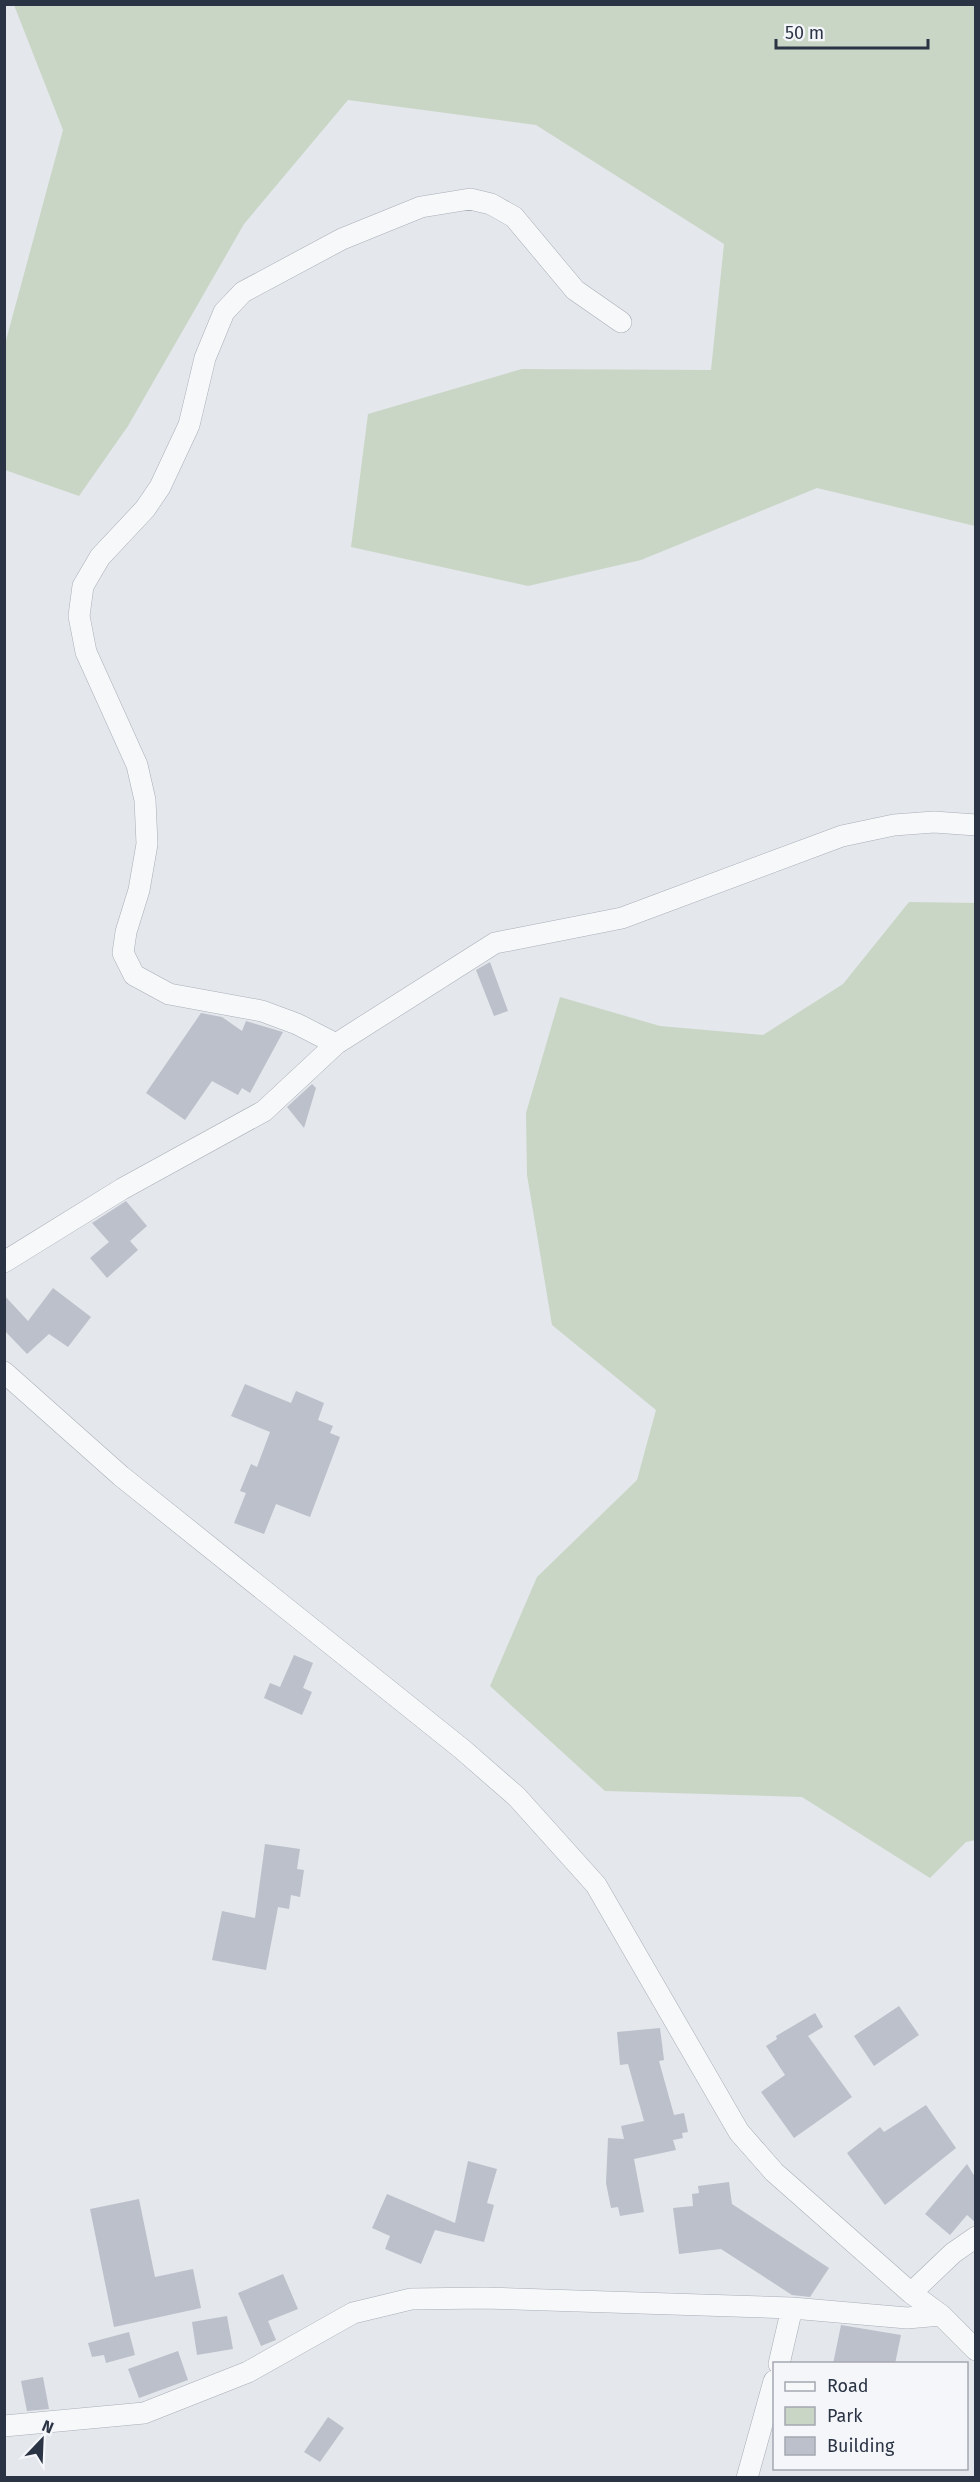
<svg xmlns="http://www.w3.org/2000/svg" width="980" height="2482" font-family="'Fira Sans',sans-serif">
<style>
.green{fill:#c9d6c5}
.building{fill:#bbc0ca}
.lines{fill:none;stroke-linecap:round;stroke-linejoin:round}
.minor-casing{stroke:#a9aeb7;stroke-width:22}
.minor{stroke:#f7f8fa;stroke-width:21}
</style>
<rect width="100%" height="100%" fill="#e4e7ec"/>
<path class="green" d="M 14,5 L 975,5 L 975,526 L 817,488 L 641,560 L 528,586 L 351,547 L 368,414 L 522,369 L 711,370 L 724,244 L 536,125 L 348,100 L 244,224 L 128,426 L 79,496 L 5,470 L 5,344 L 63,130 Z
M 909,902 L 976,903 L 976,1840 L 966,1842 L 930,1878 L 802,1797 L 605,1791 L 490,1686 L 537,1577 L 637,1480 L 656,1410 L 552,1325 L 527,1175 L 526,1113 L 560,997 L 660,1026 L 763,1035 L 843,984 Z"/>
<path class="building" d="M 490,962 L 508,1011 L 494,1016 L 476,970 Z
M 201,1013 L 222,1017 L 242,1031 L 246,1021 L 283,1032 L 250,1093 L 242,1088 L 238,1095 L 212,1081 L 185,1120 L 146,1093 Z
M 312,1084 L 316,1088 L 304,1128 L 287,1107 Z
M 126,1201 L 147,1226 L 130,1241 L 138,1250 L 107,1278 L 90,1258 L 109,1242 L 92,1223 Z
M 53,1288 L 91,1317 L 68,1347 L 49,1334 L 27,1354 L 4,1330 L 4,1295 L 28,1321 Z
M 245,1384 L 291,1403 L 296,1391 L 324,1403 L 318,1420 L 333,1426 L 330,1433 L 340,1437 L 310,1517 L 276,1504 L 264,1534 L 234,1523 L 246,1493 L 240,1491 L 251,1464 L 257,1467 L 270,1432 L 231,1416 Z
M 294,1655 L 313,1663 L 303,1688 L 312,1692 L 302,1715 L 264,1698 L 270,1683 L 280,1687 Z
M 265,1844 L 300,1849 L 297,1869 L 304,1870 L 300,1897 L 291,1895 L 289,1909 L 278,1907 L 266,1970 L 212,1960 L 222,1911 L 255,1918 Z
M 899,2006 L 919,2035 L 874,2066 L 854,2036 Z
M 815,2013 L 823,2027 L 808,2036 L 852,2097 L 794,2138 L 761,2092 L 785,2075 L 766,2046 L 777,2039 L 776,2036 Z
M 660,2028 L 664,2060 L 659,2061 L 674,2115 L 684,2113 L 688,2132 L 682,2133 L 683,2138 L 673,2140 L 676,2150 L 634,2159 L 644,2212 L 620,2216 L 618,2207 L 611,2208 L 606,2183 L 608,2138 L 624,2139 L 621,2126 L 644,2121 L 628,2064 L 620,2065 L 617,2032 Z
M 926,2105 L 956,2148 L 885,2205 L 847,2153 L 880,2127 L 884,2132 Z
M 468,2161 L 497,2169 L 487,2203 L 494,2205 L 484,2242 L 435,2230 L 421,2264 L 385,2249 L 390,2236 L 372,2228 L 387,2194 L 455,2223 Z
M 967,2164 L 975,2177 L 975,2222 L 967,2215 L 950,2235 L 925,2214 Z
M 729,2182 L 732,2204 L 829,2268 L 810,2297 L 792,2295 L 721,2249 L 679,2254 L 673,2208 L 693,2206 L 692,2194 L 699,2193 L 698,2186 Z
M 139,2199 L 155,2277 L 193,2269 L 201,2308 L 114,2327 L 90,2209 Z
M 283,2274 L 298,2309 L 268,2321 L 276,2340 L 261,2346 L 238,2293 Z
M 227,2316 L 233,2349 L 197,2355 L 192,2322 Z
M 841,2325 L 901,2335 L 895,2364 L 833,2364 Z
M 129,2332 L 135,2355 L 106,2363 L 104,2355 L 92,2357 L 88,2343 Z
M 178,2351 L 188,2380 L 139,2398 L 128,2369 Z
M 43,2377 L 49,2409 L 27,2411 L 21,2381 Z
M 328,2417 L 344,2428 L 320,2462 L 304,2452 Z"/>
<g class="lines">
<defs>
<path id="minor" d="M 336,1044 L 297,1024 L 262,1011 L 169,994 L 134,975 L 123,953 L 126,932 L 139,890 L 147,844 L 145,800 L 137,765 L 86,652 L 79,616 L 83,586 L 100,557 L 145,509 L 160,487 L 189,425 L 205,358 L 224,312 L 243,292 L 342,239 L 421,207 L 470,199 L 491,204 L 514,217 L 575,290 L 621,322
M 4,1262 L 122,1189 L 264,1111 L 336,1044 L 495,943 L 622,918 L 842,836 L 894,825 L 934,822 L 976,825
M 4,1372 L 121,1476 L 462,1749 L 517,1797 L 596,1885 L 739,2132 L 774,2172 L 911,2293 L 941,2315 L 976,2350
M 911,2293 L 953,2253 L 976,2237
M 779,2364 L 792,2308
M 4,2426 L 144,2413 L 248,2372 L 353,2313 L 411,2299 L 485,2298 L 792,2308 L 907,2318 L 941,2315
M 747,2478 L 774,2381"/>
</defs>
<use href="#minor" class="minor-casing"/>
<use href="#minor" class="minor"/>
</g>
<rect width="980" height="2482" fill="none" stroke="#2b3445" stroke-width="12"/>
<rect x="773" y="2362" width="195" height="108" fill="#f4f6f9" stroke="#a4a8b1" stroke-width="1.5"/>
<rect x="785" y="2382" width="30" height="9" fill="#f7f8fa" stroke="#a4a8b1" stroke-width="1.5"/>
<text x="827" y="2392" font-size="18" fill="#2b3445">Road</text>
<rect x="785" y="2407" width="30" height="18" fill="#c9d6c5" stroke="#a4a8b1" stroke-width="1.5"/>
<text x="827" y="2422" font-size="18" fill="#2b3445">Park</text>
<rect x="785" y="2437" width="30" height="18" fill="#bbc0ca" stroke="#a4a8b1" stroke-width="1.5"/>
<text x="827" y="2452" font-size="18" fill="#2b3445">Building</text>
<g transform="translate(42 2440) rotate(23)" stroke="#f4f6f9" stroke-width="4.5" paint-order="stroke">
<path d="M0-4.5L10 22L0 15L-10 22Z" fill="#2b3445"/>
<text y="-9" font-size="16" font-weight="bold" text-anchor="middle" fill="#2b3445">N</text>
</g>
<path d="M776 39v9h152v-9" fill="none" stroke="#2b3445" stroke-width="3"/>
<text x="785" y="39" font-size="18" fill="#2b3445" stroke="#f4f6f9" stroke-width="4.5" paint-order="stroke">50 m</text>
</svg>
